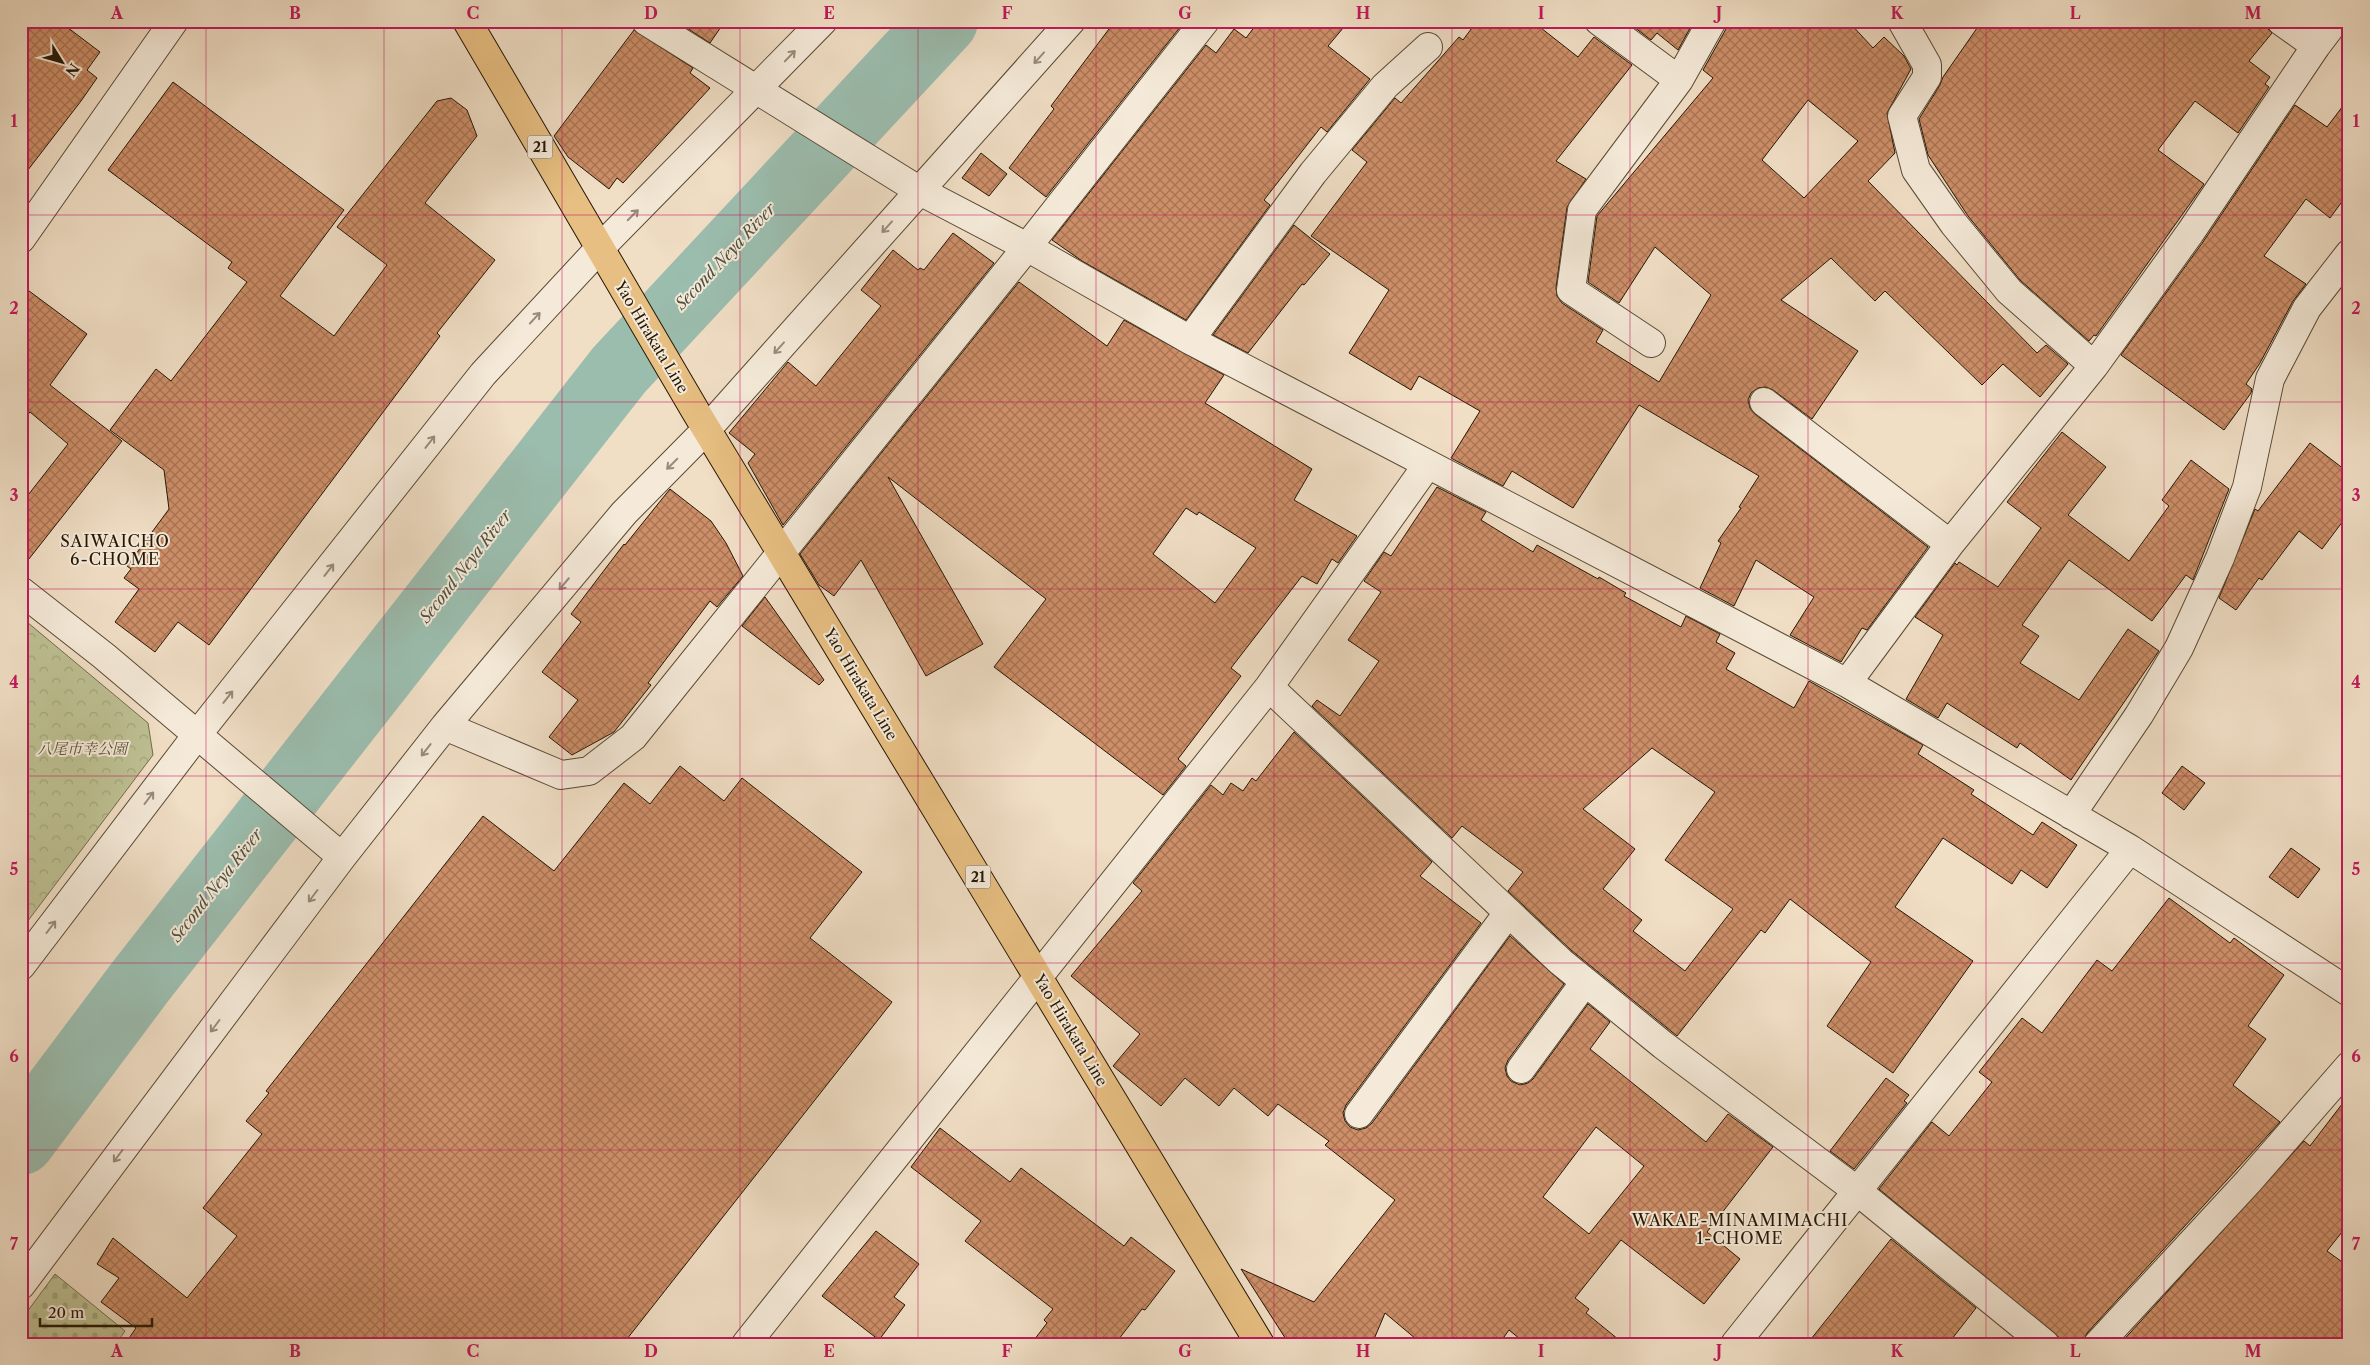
<svg xmlns="http://www.w3.org/2000/svg" width="2370" height="1365" font-family="'Libre Caslon Text','Noto Serif JP',serif">
<style>
.forest{fill:url(#forest-crowns);stroke:#716c4b}
.cemetery{fill:url(#cemetery-stones);stroke:#716c4b}
.lines{fill:none;stroke-linecap:round;stroke-linejoin:round}
.river{stroke:#9bbdae;stroke-width:68}
.building{fill:url(#building-cross-hatch);stroke:#251704;fill-rule:evenodd}
.minor-casing{stroke:#584934;stroke-width:30}
.primary-casing{stroke:#251704;stroke-width:30}
.minor{stroke:#f5ead9;stroke-width:28}
.primary{stroke:#e8bf82;stroke-width:28}
.oneway{stroke:#978b79}
.grid{fill:none;stroke:#c2185b;stroke-width:1;stroke-opacity:0.55}
.labels{text-anchor:middle;dominant-baseline:central;stroke-width:4;stroke-linejoin:round;paint-order:stroke}
.shield{fill:#f5ead9;stroke:#635644;stroke-width:1}
.shield-label{font-size:14px;font-weight:bold;fill:#251704}
.street-label{font-size:15px;fill:#251704;stroke:#f5ead9}
.park-label{font-size:15px;font-style:italic;fill:#5a5236;stroke:#f5ead9}
.water-label{font-size:16px;font-style:italic;fill:#4e5140;stroke:#f5ead9}
.neighbourhood-label{font-size:16px;letter-spacing:1px;fill:#251704;stroke:#f5ead9}
.neatline{fill:none;stroke:#c2185b;stroke-width:2}
.grid-label{font-size:16px;text-anchor:middle;font-weight:bold;fill:#c2185b}
</style>
<defs>
<pattern id="forest-crowns" width="20" height="18" patternUnits="userSpaceOnUse" patternTransform="scale(1.25)"><rect width="20" height="18" fill="#bdc092"/><path d="M2 6a3 3 0 1 1 6 0M12 15a3 3 0 1 1 6 0" fill="none" stroke="#a2a47c"/></pattern>
<pattern id="cemetery-stones" width="16" height="16" patternUnits="userSpaceOnUse" patternTransform="scale(1.25)"><rect width="16" height="16" fill="#bdc092"/><path d="M2 7V4a2 2 0 0 1 4 0v3zM10 15v-3a2 2 0 0 1 4 0v3z" fill="#a2a47c"/></pattern>
<pattern id="building-cross-hatch" width="8" height="8" patternUnits="userSpaceOnUse" patternTransform="scale(1.25)"><rect width="8" height="8" fill="#cd8e68"/><path d="M0 0l8 8M0 8l8-8" fill="none" stroke="#a67353"/></pattern>
</defs>
<rect width="100%" height="100%" fill="#f0dec5"/>
<filter id="stains"><feTurbulence type="fractalNoise" baseFrequency=".004" numOctaves="4"/><feColorMatrix values="0 0 0 0 .2 0 0 0 0 .09 0 0 0 0 .02 0 0 0 .5 -.17"/></filter>
<radialGradient id="worn" r=".72"><stop offset=".6" stop-color="#630" stop-opacity="0"/><stop offset="1" stop-color="#630" stop-opacity=".3"/></radialGradient>
<path class="forest" d="M 21,617 L 148,723 L 153,755 L 21,930 Z"/>
<path class="cemetery" d="M 55,1274 L 125,1331 L 116,1344 L 21,1344 L 21,1320 Z"/>
<g class="lines">
<path class="river" d="M 21,1141 L 140,982 L 619,370 L 944,21"/>
</g>
<path class="building" d="M 21,21 L 59,21 L 100,52 L 87,70 L 97,78 L 81,101 L 21,179 Z
M 676,21 L 725,21 L 710,43 Z
M 1115,21 L 1175,21 L 1181,26 L 1046,197 L 1009,168 L 1054,109 L 1051,106 Z
M 1259,21 L 1349,21 L 1328,46 L 1370,79 L 1327,132 L 1321,127 L 1264,200 L 1270,205 L 1186,320 L 1082,261 L 1052,240 L 1206,45 L 1216,53 L 1234,29 L 1246,38 Z
M 1477,21 L 1532,21 L 1578,57 L 1594,37 L 1632,65 L 1556,161 L 1586,179 L 1567,207 L 1556,288 L 1557,296 L 1562,303 L 1603,330 L 1596,342 L 1659,382 L 1711,295 L 1655,247 L 1619,303 L 1588,282 L 1597,216 L 1713,78 L 1703,70 L 1726,29 L 1728,21 L 1848,21 L 1873,48 L 1884,37 L 1904,56 L 1911,69 L 1887,113 L 1895,153 L 1868,181 L 2037,353 L 2046,345 L 2068,364 L 2040,397 L 2003,364 L 1982,385 L 1885,291 L 1875,301 L 1831,258 L 1781,300 L 1858,351 L 1812,419 L 1773,390 L 1766,387 L 1758,388 L 1751,393 L 1748,400 L 1750,408 L 1755,414 L 1928,547 L 1867,630 L 1862,628 L 1841,662 L 1790,635 L 1814,597 L 1756,560 L 1734,606 L 1700,588 L 1721,543 L 1718,541 L 1741,508 L 1739,507 L 1759,476 L 1639,405 L 1573,508 L 1512,471 L 1503,486 L 1451,458 L 1480,411 L 1419,376 L 1411,390 L 1349,353 L 1389,290 L 1311,236 L 1367,162 L 1352,150 L 1395,98 L 1401,103 L 1459,37 L 1463,40 ZM 1808,100 L 1858,141 L 1804,198 L 1762,160 Z
M 1626,21 L 1694,21 L 1678,50 L 1657,33 L 1651,40 Z
M 1982,21 L 2266,21 L 2267,28 L 2272,33 L 2249,61 L 2270,77 L 2265,84 L 2269,87 L 2238,133 L 2195,101 L 2158,150 L 2204,184 L 2096,336 L 2094,335 L 2089,341 L 2020,280 L 1968,216 L 1928,155 L 1919,119 L 1940,85 L 1943,77 Z
M 634,30 L 693,68 L 690,73 L 710,88 L 623,183 L 617,178 L 609,189 L 568,157 L 554,136 Z
M 173,82 L 344,210 L 280,296 L 334,336 L 387,265 L 337,227 L 437,101 L 451,98 L 467,110 L 477,136 L 425,203 L 495,260 L 437,333 L 440,336 L 209,645 L 178,622 L 155,652 L 115,622 L 139,589 L 124,578 L 131,569 L 127,566 L 169,509 L 164,470 L 110,430 L 156,369 L 171,381 L 247,282 L 228,268 L 232,262 L 108,170 Z
M 2349,98 L 2349,192 L 2330,218 L 2306,199 L 2264,256 L 2306,284 L 2293,301 L 2260,363 L 2246,384 L 2252,389 L 2251,393 L 2224,430 L 2121,355 L 2203,242 L 2295,105 L 2327,127 Z
M 981,153 L 1007,174 L 989,196 L 962,178 Z
M 1294,225 L 1330,254 L 1304,285 L 1302,284 L 1248,353 L 1213,335 Z
M 953,233 L 994,263 L 783,525 L 748,463 L 755,454 L 729,433 L 788,362 L 816,386 L 881,306 L 861,290 L 893,250 L 918,270 L 920,268 L 924,270 Z
M 1019,282 L 1107,346 L 1124,320 L 1224,375 L 1205,403 L 1312,469 L 1294,500 L 1357,536 L 1338,563 L 1332,559 L 1317,584 L 1302,576 L 1231,668 L 1241,676 L 1178,759 L 1186,766 L 1163,795 L 994,667 L 1046,599 L 888,477 L 983,644 L 926,676 L 861,560 L 834,596 L 819,585 L 800,554 ZM 1186,508 L 1197,515 L 1199,512 L 1256,548 L 1215,603 L 1153,554 Z
M 21,285 L 87,334 L 50,385 L 122,441 L 21,569 L 21,504 L 68,444 L 30,412 L 21,423 Z
M 2062,432 L 2106,467 L 2068,515 L 2129,561 L 2169,506 L 2162,500 L 2191,460 L 2229,489 L 2193,580 L 2186,575 L 2152,621 L 2069,560 L 2022,625 L 2039,636 L 2020,663 L 2079,700 L 2128,629 L 2159,651 L 2071,780 L 2020,743 L 2017,748 L 1947,703 L 1938,718 L 1906,699 L 1943,635 L 1915,617 L 1955,563 L 1957,565 L 1959,562 L 1998,587 L 2041,528 L 2007,502 Z
M 2310,443 L 2349,473 L 2349,513 L 2322,549 L 2299,531 L 2262,580 L 2259,578 L 2236,610 L 2219,598 L 2255,509 L 2258,511 Z
M 1437,487 L 1486,512 L 1481,520 L 1533,552 L 1537,545 L 1598,579 L 1599,577 L 1626,593 L 1624,596 L 1681,627 L 1686,616 L 1720,634 L 1716,642 L 1735,653 L 1726,669 L 1794,708 L 1809,681 L 1923,745 L 1918,754 L 1974,790 L 1971,794 L 2033,835 L 2042,822 L 2077,845 L 2047,888 L 2021,870 L 2012,884 L 1943,838 L 1895,907 L 1973,961 L 1893,1073 L 1827,1026 L 1871,962 L 1790,899 L 1765,933 L 1761,930 L 1677,1036 L 1571,950 L 1508,891 L 1523,872 L 1462,826 L 1452,838 L 1312,706 L 1317,700 L 1340,716 L 1379,661 L 1348,640 L 1381,592 L 1364,581 L 1384,552 L 1391,556 ZM 1652,748 L 1715,792 L 1665,860 L 1733,909 L 1685,971 L 1633,931 L 1642,920 L 1603,889 L 1635,849 L 1583,809 Z
M 670,489 L 711,521 L 726,543 L 743,576 L 717,607 L 710,601 L 648,683 L 651,685 L 614,732 L 572,755 L 549,737 L 578,700 L 542,672 L 581,622 L 571,614 L 624,544 L 625,545 Z
M 765,597 L 824,680 L 819,685 L 742,626 Z
M 1294,732 L 1432,862 L 1420,876 L 1481,923 L 1346,1105 L 1343,1113 L 1345,1121 L 1350,1127 L 1358,1130 L 1366,1128 L 1372,1123 L 1510,936 L 1564,984 L 1508,1060 L 1505,1068 L 1507,1076 L 1511,1081 L 1520,1085 L 1528,1083 L 1533,1079 L 1588,1004 L 1610,1022 L 1590,1049 L 1706,1142 L 1728,1114 L 1773,1147 L 1707,1232 L 1740,1259 L 1704,1304 L 1621,1240 L 1575,1298 L 1589,1309 L 1586,1313 L 1624,1344 L 1526,1344 L 1509,1330 L 1499,1344 L 1422,1344 L 1385,1313 L 1372,1344 L 1289,1344 L 1241,1269 L 1314,1302 L 1395,1200 L 1325,1145 L 1329,1141 L 1278,1104 L 1268,1116 L 1234,1088 L 1219,1106 L 1185,1078 L 1161,1106 L 1113,1066 L 1140,1034 L 1071,976 L 1142,891 L 1133,883 L 1211,785 L 1223,795 L 1231,783 L 1243,791 L 1252,778 L 1256,781 ZM 1596,1127 L 1644,1166 L 1589,1234 L 1543,1197 Z
M 680,766 L 724,801 L 742,778 L 862,872 L 810,938 L 892,1002 L 623,1344 L 125,1344 L 136,1328 L 101,1302 L 119,1278 L 97,1264 L 113,1238 L 187,1298 L 237,1236 L 203,1208 L 262,1134 L 246,1121 L 269,1093 L 266,1091 L 483,816 L 554,871 L 624,783 L 650,804 Z
M 2182,766 L 2205,783 L 2184,810 L 2162,793 Z
M 2291,848 L 2320,869 L 2298,898 L 2269,877 Z
M 2169,898 L 2230,943 L 2234,938 L 2284,975 L 2248,1026 L 2266,1039 L 2233,1085 L 2280,1122 L 2087,1333 L 2083,1344 L 2067,1344 L 1879,1189 L 1932,1122 L 1949,1136 L 1992,1082 L 1979,1072 L 2022,1018 L 2042,1033 L 2097,960 L 2112,971 Z
M 1886,1078 L 1909,1095 L 1904,1101 L 1907,1103 L 1854,1169 L 1830,1151 Z
M 2349,1095 L 2349,1223 L 2327,1251 L 2349,1267 L 2349,1344 L 2120,1344 L 2304,1141 L 2310,1146 Z
M 940,1128 L 1010,1182 L 1021,1168 L 1124,1246 L 1131,1237 L 1175,1271 L 1145,1310 L 1142,1309 L 1115,1344 L 1031,1344 L 1047,1323 L 1044,1320 L 1053,1309 L 965,1241 L 981,1221 L 911,1167 Z
M 876,1231 L 919,1264 L 894,1297 L 905,1305 L 879,1340 L 822,1296 Z
M 1891,1239 L 1976,1308 L 1948,1344 L 1807,1344 Z"/>
<g class="lines">
<defs>
<path id="minor" d="M 646,21 L 920,191 L 1027,247 L 1190,340 L 1847,683 L 2130,849 L 2349,992
M 1599,21 L 1679,80
M 1902,21 L 1927,65 L 1927,77 L 1902,116 L 1916,170 L 1954,224 L 2009,291 L 2094,366
M 2281,21 L 2316,46
M 21,239 L 174,21
M 1190,340 L 1313,173 L 1385,86 L 1428,47
M 1651,343 L 1571,290 L 1582,210 L 1679,80 L 1712,21
M 1764,402 L 1950,544
M 21,591 L 104,656 L 342,857
M 1847,683 L 1950,544 L 2094,366 L 2190,233 L 2316,46 L 2335,21
M 1269,687 L 1561,962 L 1663,1045 L 1856,1190 L 2045,1344
M 445,726 L 561,775 L 589,771 L 633,737 L 1027,247 L 1205,21
M 2071,815 L 2139,715 L 2179,648 L 2220,558 L 2247,487 L 2270,379 L 2307,308 L 2349,254
M 21,966 L 197,735 L 483,374 L 599,249 L 823,21
M 1521,1069 L 1585,982
M 1359,1114 L 1508,913
M 21,1285 L 342,857 L 445,726 L 624,513 L 707,429 L 1071,21
M 746,1344 L 1269,687 L 1428,464
M 1735,1344 L 2130,849
M 2098,1344 L 2248,1182 L 2349,1066"/>
<path id="primary" d="M 467,21 L 696,412 L 1260,1344"/>
</defs>
<use href="#minor" class="minor-casing"/>
<use href="#primary" class="primary-casing"/>
<use href="#minor" class="minor"/>
<use href="#primary" class="primary"/>
</g>
<defs><path id="oneway-shaft" d="M-6 0H5M1.5-3L5.5 0L1.5 3" fill="none" stroke-width="1.6" stroke-linecap="round" stroke-linejoin="round" transform="scale(1.25)"/></defs>
<g class="oneway">
<use href="#oneway-shaft" transform="translate(790 56) rotate(-46)"/>
<use href="#oneway-shaft" transform="translate(1039 58) rotate(132)"/>
<use href="#oneway-shaft" transform="translate(633 215) rotate(-45)"/>
<use href="#oneway-shaft" transform="translate(887 227) rotate(132)"/>
<use href="#oneway-shaft" transform="translate(535 318) rotate(-47)"/>
<use href="#oneway-shaft" transform="translate(779 348) rotate(132)"/>
<use href="#oneway-shaft" transform="translate(430 442) rotate(-52)"/>
<use href="#oneway-shaft" transform="translate(672 464) rotate(135)"/>
<use href="#oneway-shaft" transform="translate(329 570) rotate(-52)"/>
<use href="#oneway-shaft" transform="translate(564 584) rotate(130)"/>
<use href="#oneway-shaft" transform="translate(228 697) rotate(-52)"/>
<use href="#oneway-shaft" transform="translate(426 750) rotate(128)"/>
<use href="#oneway-shaft" transform="translate(149 798) rotate(-53)"/>
<use href="#oneway-shaft" transform="translate(313 896) rotate(127)"/>
<use href="#oneway-shaft" transform="translate(51 927) rotate(-53)"/>
<use href="#oneway-shaft" transform="translate(215 1026) rotate(127)"/>
<use href="#oneway-shaft" transform="translate(118 1156) rotate(127)"/>
</g>
<path class="grid" d="M 206,21 L 206,1344M 384,21 L 384,1344M 562,21 L 562,1344M 740,21 L 740,1344M 918,21 L 918,1344M 1096,21 L 1096,1344M 1274,21 L 1274,1344M 1452,21 L 1452,1344M 1630,21 L 1630,1344M 1808,21 L 1808,1344M 1986,21 L 1986,1344M 2164,21 L 2164,1344M 21,215 L 2349,215M 21,402 L 2349,402M 21,589 L 2349,589M 21,776 L 2349,776M 21,963 L 2349,963M 21,1150 L 2349,1150"/>
<g class="labels">
<g class="shield">
<rect x="527.5" y="135.5" width="25" height="23" rx="4"/>
<rect x="965.5" y="865.5" width="25" height="23" rx="4"/>
</g>
<g class="shield-label">
<text x="540" y="147">21</text>
<text x="978" y="877">21</text>
</g>
<g class="street-label">
<text transform="translate(652 337) rotate(59)">Yao Hirakata Line</text>
<text transform="translate(861 684) rotate(59)">Yao Hirakata Line</text>
<text transform="translate(1071 1030) rotate(59)">Yao Hirakata Line</text>
</g>
<g class="park-label">
<text x="82" y="748">八尾市幸公園</text>
</g>
<g class="water-label">
<text transform="translate(725 256) rotate(-47)">Second Neya River</text>
<text transform="translate(465 566) rotate(-52)">Second Neya River</text>
<text transform="translate(216 885) rotate(-52)">Second Neya River</text>
</g>
<g class="neighbourhood-label">
<text x="115" y="541">SAIWAICHO<tspan x="115" dy="18">6-CHOME</tspan></text>
<text x="1740" y="1220">WAKAE-MINAMIMACHI<tspan x="1740" dy="18">1-CHOME</tspan></text>
</g>
</g>
<rect width="2370" height="1365" fill="none" stroke="#f0dec5" stroke-width="55"/>
<g transform="translate(62 62) rotate(127)" stroke="#f5ead9" stroke-width="4" paint-order="stroke">
<path d="M0-4L9 19L0 12L-9 19Z" fill="#251704"/>
<text y="-8" font-size="14" font-weight="bold" text-anchor="middle" fill="#251704">N</text>
</g>
<path d="M40 1318v8h112v-8" fill="none" stroke="#251704" stroke-width="2.5"/>
<text x="48" y="1318" font-size="15" fill="#251704" stroke="#f5ead9" stroke-width="4" paint-order="stroke">20 m</text>
<rect x="28" y="28" width="2314" height="1310" class="neatline"/>
<g class="grid-label">
<text x="117" y="19">A</text>
<text x="295" y="19">B</text>
<text x="473" y="19">C</text>
<text x="651" y="19">D</text>
<text x="829" y="19">E</text>
<text x="1007" y="19">F</text>
<text x="1185" y="19">G</text>
<text x="1363" y="19">H</text>
<text x="1541" y="19">I</text>
<text x="1719" y="19">J</text>
<text x="1897" y="19">K</text>
<text x="2075" y="19">L</text>
<text x="2253" y="19">M</text>
<text x="14" y="127">1</text>
<text x="2356" y="127">1</text>
<text x="14" y="314">2</text>
<text x="2356" y="314">2</text>
<text x="14" y="501">3</text>
<text x="2356" y="501">3</text>
<text x="14" y="688">4</text>
<text x="2356" y="688">4</text>
<text x="14" y="875">5</text>
<text x="2356" y="875">5</text>
<text x="14" y="1062">6</text>
<text x="2356" y="1062">6</text>
<text x="14" y="1250">7</text>
<text x="2356" y="1250">7</text>
<text x="117" y="1357">A</text>
<text x="295" y="1357">B</text>
<text x="473" y="1357">C</text>
<text x="651" y="1357">D</text>
<text x="829" y="1357">E</text>
<text x="1007" y="1357">F</text>
<text x="1185" y="1357">G</text>
<text x="1363" y="1357">H</text>
<text x="1541" y="1357">I</text>
<text x="1719" y="1357">J</text>
<text x="1897" y="1357">K</text>
<text x="2075" y="1357">L</text>
<text x="2253" y="1357">M</text>
</g>
<rect width="100%" height="100%" filter="url(#stains)"/>
<rect width="100%" height="100%" fill="url(#worn)"/>
</svg>
